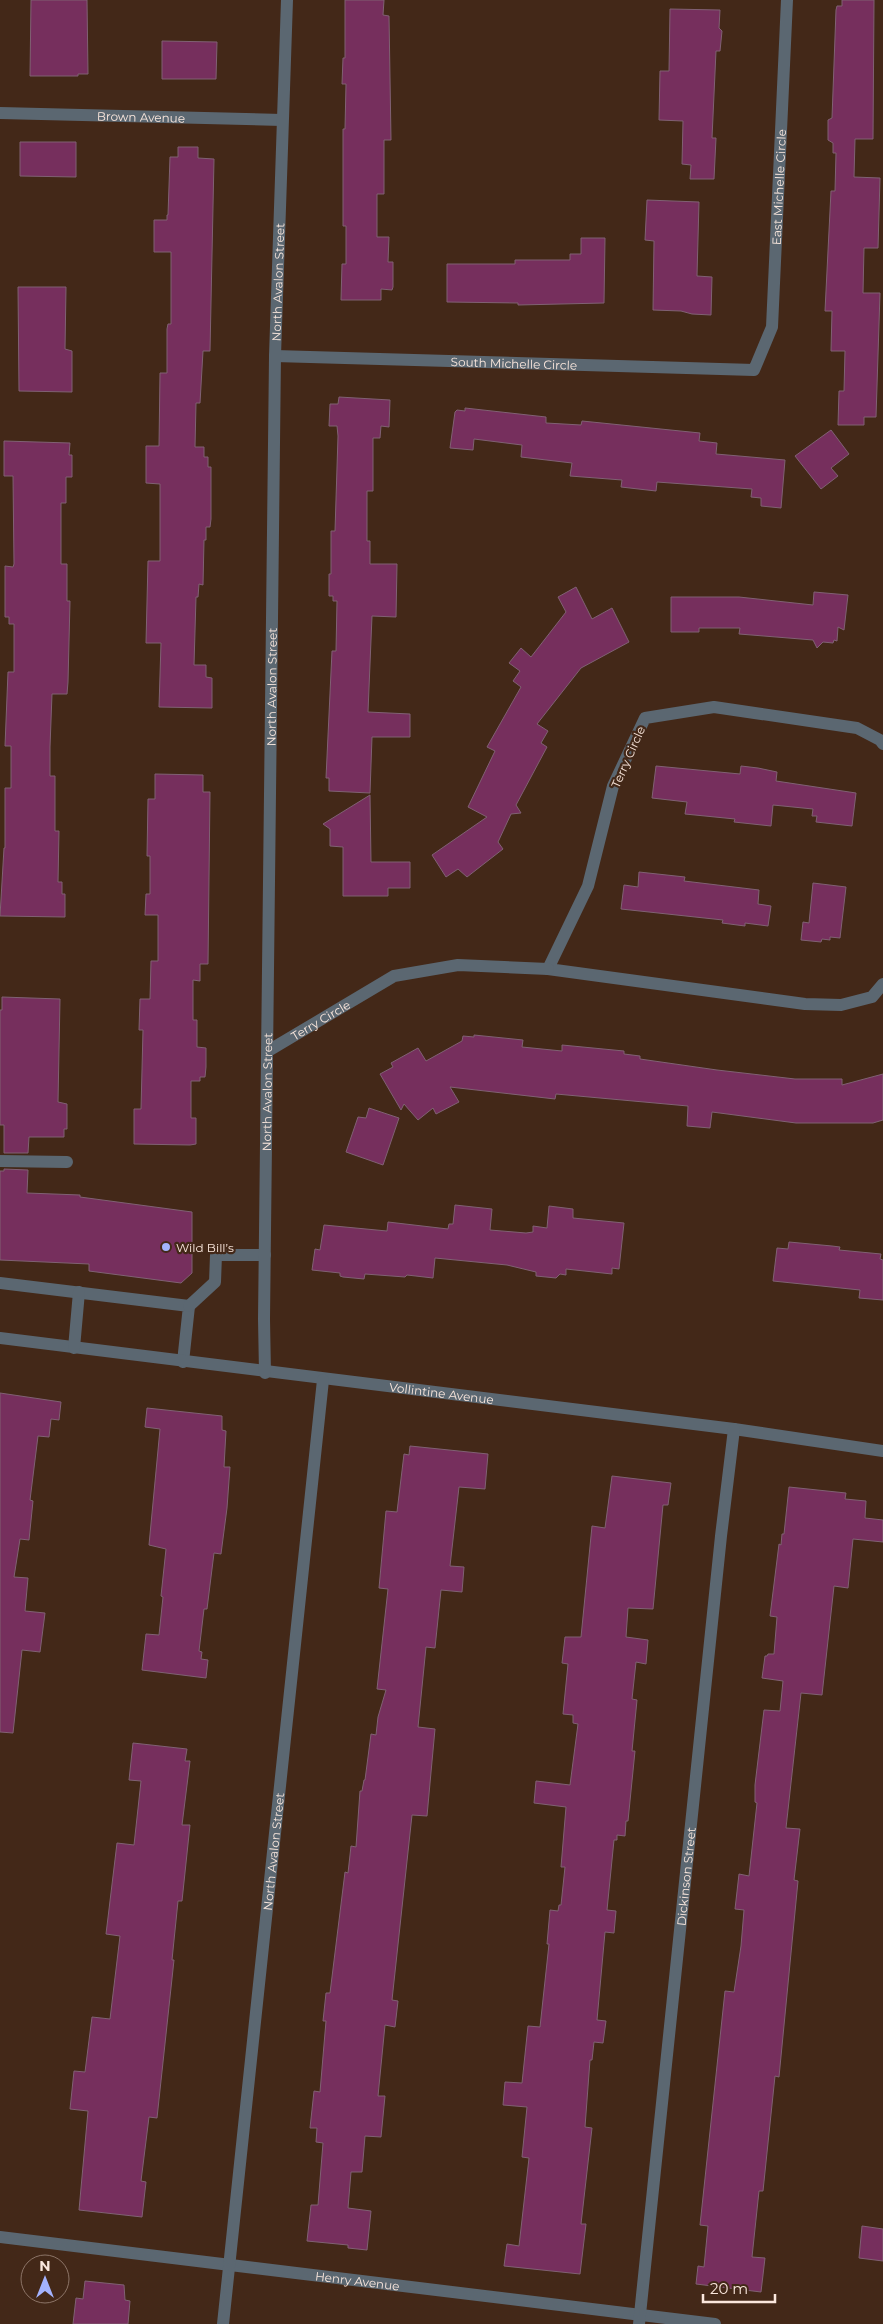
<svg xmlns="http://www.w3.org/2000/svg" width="883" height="2324" font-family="Montserrat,sans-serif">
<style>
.building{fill:#762f5d;stroke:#806173}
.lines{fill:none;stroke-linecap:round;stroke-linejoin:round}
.minor{stroke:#5b6771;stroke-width:12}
.poi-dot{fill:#a3b2fd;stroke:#432818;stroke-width:2}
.labels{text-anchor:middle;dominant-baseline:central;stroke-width:4.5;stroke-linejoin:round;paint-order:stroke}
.street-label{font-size:12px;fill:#fae7dd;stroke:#432818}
.poi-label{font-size:12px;fill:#fae7dd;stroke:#432818;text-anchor:start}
</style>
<rect width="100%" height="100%" fill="#432818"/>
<path class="building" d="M 31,0 L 87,0 L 88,74 L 78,74 L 78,76 L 30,76 Z
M 345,0 L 384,0 L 383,15 L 389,16 L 391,140 L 384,140 L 384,194 L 377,194 L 377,237 L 389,237 L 388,262 L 393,262 L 393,287 L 392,290 L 381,289 L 381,300 L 341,300 L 342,264 L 346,264 L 346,226 L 343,226 L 343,129 L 345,129 L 346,84 L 342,84 L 343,58 L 345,58 Z
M 842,0 L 874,0 L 873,139 L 855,139 L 854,177 L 880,178 L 878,248 L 864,248 L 863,293 L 880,293 L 876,417 L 864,417 L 864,425 L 838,425 L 839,391 L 844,391 L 845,351 L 831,351 L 832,311 L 825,311 L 831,191 L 835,191 L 836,153 L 833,153 L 833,143 L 828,140 L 828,120 L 832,118 L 836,10 L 837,6 L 842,6 Z
M 670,9 L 720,10 L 719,28 L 722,31 L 720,51 L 716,51 L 712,138 L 716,138 L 714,179 L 690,179 L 691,165 L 682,164 L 683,121 L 659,120 L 660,71 L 669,71 Z
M 162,41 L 217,42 L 216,79 L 162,79 Z
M 20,142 L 76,142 L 76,177 L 20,176 Z
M 178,147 L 198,147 L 198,158 L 214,159 L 210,351 L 203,351 L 200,403 L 196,403 L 195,447 L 204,447 L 204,457 L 208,457 L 208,467 L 211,467 L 211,519 L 210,527 L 206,527 L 206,540 L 204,540 L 203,585 L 199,584 L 198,597 L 196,597 L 194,665 L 206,665 L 206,677 L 212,678 L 212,708 L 159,707 L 161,643 L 146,643 L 148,561 L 160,561 L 160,484 L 146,483 L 146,446 L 159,446 L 160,373 L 167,373 L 167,329 L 168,324 L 171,324 L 171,252 L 154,252 L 154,220 L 167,220 L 167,215 L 168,215 L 170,157 L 178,157 Z
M 647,200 L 699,202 L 697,276 L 712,277 L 711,315 L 692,314 L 681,311 L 653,310 L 654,241 L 645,240 Z
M 581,238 L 605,238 L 604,303 L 518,305 L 518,303 L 447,302 L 447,264 L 515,264 L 515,260 L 570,260 L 570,254 L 581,254 Z
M 18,287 L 66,287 L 65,349 L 72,351 L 72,392 L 19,391 Z
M 339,397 L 390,400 L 389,427 L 381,426 L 380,438 L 373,438 L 373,491 L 367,491 L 367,541 L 370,541 L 370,564 L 397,564 L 396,617 L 372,616 L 368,712 L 410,714 L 410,737 L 372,737 L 370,793 L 329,791 L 329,778 L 326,778 L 332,651 L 336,651 L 337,601 L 333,601 L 333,596 L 329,596 L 329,574 L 331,574 L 331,531 L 335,531 L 338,436 L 337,426 L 329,426 L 330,404 L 338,404 Z
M 465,408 L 546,417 L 546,423 L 581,425 L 582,421 L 700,433 L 699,441 L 717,443 L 716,454 L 785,460 L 781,508 L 761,506 L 761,498 L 751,497 L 752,489 L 657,482 L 656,491 L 621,487 L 622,480 L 570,476 L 572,463 L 521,457 L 522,445 L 474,439 L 473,450 L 450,448 L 455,412 L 457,410 L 465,411 Z
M 831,430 L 849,454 L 831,468 L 838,476 L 821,489 L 795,456 Z
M 4,441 L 70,443 L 69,455 L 72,455 L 72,477 L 66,477 L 66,503 L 61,503 L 61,564 L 67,564 L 67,601 L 70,601 L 68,682 L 67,694 L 52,694 L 50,747 L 50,776 L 55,776 L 55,831 L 59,831 L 58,882 L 62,882 L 62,894 L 65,894 L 65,917 L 0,916 L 4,848 L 5,848 L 5,788 L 11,788 L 11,746 L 5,746 L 8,672 L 14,672 L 14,624 L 9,624 L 9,617 L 5,617 L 5,566 L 13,567 L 14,564 L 13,476 L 4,476 Z
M 576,587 L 592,619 L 612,608 L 629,642 L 581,668 L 537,724 L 548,731 L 541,743 L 547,747 L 516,805 L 521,813 L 511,814 L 498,842 L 503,849 L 467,877 L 458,869 L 446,877 L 432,855 L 487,817 L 468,807 L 495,751 L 487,747 L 521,687 L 513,681 L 520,671 L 509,663 L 521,648 L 531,657 L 566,612 L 558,597 Z
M 814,592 L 848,595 L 844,630 L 838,627 L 837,641 L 834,640 L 833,643 L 823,642 L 817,648 L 813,640 L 739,634 L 740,628 L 699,628 L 699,632 L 671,632 L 671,597 L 739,597 L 813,605 Z
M 656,766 L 740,774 L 741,766 L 758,768 L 777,772 L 776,781 L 856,793 L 852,826 L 816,822 L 817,816 L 812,816 L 813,809 L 773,805 L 771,826 L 734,822 L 735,819 L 685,814 L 687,802 L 652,798 Z
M 155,774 L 203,775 L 203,792 L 210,792 L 208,964 L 200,964 L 200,981 L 193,980 L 193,1020 L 197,1020 L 197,1047 L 206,1048 L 206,1067 L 205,1077 L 200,1077 L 200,1081 L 191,1081 L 191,1118 L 196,1118 L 196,1144 L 190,1145 L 134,1144 L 134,1109 L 141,1109 L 143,1030 L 139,1030 L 140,999 L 150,999 L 151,961 L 158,961 L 158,915 L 145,915 L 146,894 L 150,894 L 150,856 L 147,856 L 148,799 L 155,799 Z
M 370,795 L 371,862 L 410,862 L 410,888 L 388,888 L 388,896 L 343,896 L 343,847 L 330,846 L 330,829 L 323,824 Z
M 639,872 L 685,877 L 684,881 L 759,890 L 758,904 L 771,906 L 768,926 L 745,923 L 745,926 L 722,923 L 723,920 L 621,909 L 624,885 L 638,887 Z
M 813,883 L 846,887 L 840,938 L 830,937 L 830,940 L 822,939 L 821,942 L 801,940 L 803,922 L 809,923 Z
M 2,997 L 60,999 L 58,1102 L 67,1104 L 67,1129 L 64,1129 L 64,1137 L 29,1137 L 28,1153 L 4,1153 L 4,1125 L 0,1125 L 0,1010 L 2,1010 Z
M 474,1035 L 523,1040 L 522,1047 L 562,1051 L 562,1045 L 624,1051 L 624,1054 L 640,1056 L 640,1059 L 717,1070 L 795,1079 L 842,1079 L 842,1085 L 883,1074 L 883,1120 L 873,1123 L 796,1123 L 712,1112 L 710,1128 L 687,1126 L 688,1106 L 556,1094 L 555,1099 L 450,1087 L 459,1102 L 436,1114 L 433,1108 L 418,1120 L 404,1104 L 401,1110 L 380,1074 L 393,1067 L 391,1063 L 418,1048 L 426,1061 L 462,1041 L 463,1036 L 474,1037 Z
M 369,1108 L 399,1118 L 383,1165 L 346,1152 L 358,1117 L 366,1118 Z
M 4,1169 L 28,1170 L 27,1193 L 80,1195 L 80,1197 L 192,1212 L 192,1273 L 181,1283 L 89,1271 L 89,1264 L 0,1260 L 0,1171 L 4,1171 Z
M 455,1205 L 492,1209 L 490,1230 L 526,1233 L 533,1232 L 533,1226 L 547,1228 L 549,1206 L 573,1209 L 573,1218 L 624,1223 L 619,1269 L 612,1268 L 612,1274 L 566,1269 L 566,1275 L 560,1274 L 556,1278 L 536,1276 L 536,1272 L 507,1265 L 435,1258 L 433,1278 L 407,1275 L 405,1277 L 365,1274 L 364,1279 L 343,1277 L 340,1276 L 340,1273 L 312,1270 L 315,1249 L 320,1250 L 324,1225 L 387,1231 L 388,1222 L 448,1229 L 449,1224 L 453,1224 Z
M 789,1242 L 832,1246 L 840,1247 L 839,1250 L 881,1254 L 880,1259 L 883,1260 L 883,1300 L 859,1298 L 860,1290 L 773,1281 L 777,1248 L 788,1249 Z
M 0,1393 L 61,1402 L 59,1420 L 51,1419 L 49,1437 L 38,1436 L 30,1500 L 33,1501 L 29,1540 L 20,1539 L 14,1577 L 28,1578 L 25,1611 L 45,1613 L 40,1652 L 22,1650 L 13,1733 L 0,1732 Z
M 147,1408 L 222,1416 L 222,1430 L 226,1431 L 224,1467 L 230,1467 L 227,1508 L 221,1554 L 214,1553 L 207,1609 L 204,1609 L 199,1651 L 202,1652 L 201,1659 L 208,1660 L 206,1678 L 142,1670 L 146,1634 L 159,1635 L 163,1597 L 161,1596 L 166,1549 L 149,1545 L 160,1429 L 145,1427 Z
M 410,1446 L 488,1454 L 485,1489 L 459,1487 L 450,1566 L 464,1567 L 462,1592 L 441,1590 L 435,1648 L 426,1647 L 418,1727 L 435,1729 L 427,1816 L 412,1815 L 392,2000 L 398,2001 L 395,2027 L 385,2025 L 378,2096 L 385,2096 L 381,2137 L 365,2136 L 362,2172 L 351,2172 L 348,2208 L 371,2211 L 367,2250 L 348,2248 L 348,2245 L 307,2241 L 311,2205 L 318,2205 L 323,2143 L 316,2142 L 317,2128 L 310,2128 L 314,2091 L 320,2092 L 326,2021 L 323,2021 L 326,1993 L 330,1993 L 345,1872 L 348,1873 L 351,1846 L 356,1847 L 360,1791 L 362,1791 L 364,1780 L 365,1780 L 371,1734 L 376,1735 L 378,1717 L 386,1690 L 377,1689 L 388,1589 L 379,1588 L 386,1511 L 397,1512 L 404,1454 L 409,1455 Z
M 612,1476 L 671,1483 L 668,1505 L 663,1505 L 653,1609 L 628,1608 L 626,1637 L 648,1640 L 646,1664 L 636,1662 L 632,1699 L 637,1700 L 632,1751 L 635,1751 L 628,1821 L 626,1821 L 625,1836 L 617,1835 L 617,1840 L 614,1840 L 607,1910 L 616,1911 L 614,1933 L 605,1932 L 597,2020 L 606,2021 L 603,2043 L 594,2042 L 592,2060 L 590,2060 L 585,2127 L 592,2128 L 581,2224 L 586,2224 L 580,2274 L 504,2266 L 507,2244 L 519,2246 L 529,2158 L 522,2157 L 527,2107 L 503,2105 L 505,2082 L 522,2083 L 528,2026 L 540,2027 L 549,1944 L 547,1944 L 550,1910 L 558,1911 L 559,1905 L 561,1905 L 565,1867 L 561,1867 L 566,1807 L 534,1803 L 536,1781 L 570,1785 L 578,1724 L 573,1723 L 573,1715 L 563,1714 L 568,1664 L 562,1663 L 565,1637 L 581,1637 L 592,1526 L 605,1528 Z
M 789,1487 L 846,1493 L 845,1499 L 866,1501 L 865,1518 L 883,1520 L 883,1542 L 853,1539 L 848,1588 L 834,1586 L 822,1695 L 801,1693 L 786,1828 L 800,1829 L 794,1880 L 798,1881 L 779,2077 L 775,2076 L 763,2191 L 759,2191 L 752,2257 L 765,2258 L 761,2292 L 696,2284 L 698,2266 L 704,2267 L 708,2226 L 700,2225 L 725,1991 L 734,1992 L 741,1946 L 744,1910 L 735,1909 L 739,1874 L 749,1876 L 757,1803 L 755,1802 L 755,1785 L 764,1710 L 780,1711 L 783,1681 L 762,1678 L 765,1656 L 767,1656 L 768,1654 L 774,1654 L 777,1617 L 770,1616 L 779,1544 L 781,1545 L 782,1534 L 784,1534 Z
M 133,1743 L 187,1749 L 185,1761 L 190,1761 L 182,1825 L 190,1825 L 182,1901 L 178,1901 L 172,1960 L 174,1960 L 157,2118 L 149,2117 L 141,2181 L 146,2182 L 142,2217 L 79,2210 L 88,2111 L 70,2109 L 74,2071 L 85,2072 L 92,2017 L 110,2019 L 120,1936 L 106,1934 L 117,1843 L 134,1845 L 141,1781 L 129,1780 Z
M 862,2226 L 883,2229 L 883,2261 L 859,2258 Z
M 85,2281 L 124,2285 L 125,2300 L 130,2301 L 128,2324 L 73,2324 L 76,2298 L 83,2299 Z"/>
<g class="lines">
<g class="minor">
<path id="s1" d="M 0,113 L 282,120"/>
<path id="s2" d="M 275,356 L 754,370 L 772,327 L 787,0"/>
<path d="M 883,744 L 880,740 L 857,728 L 714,707 L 645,718 L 613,786 L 588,886 L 548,969 L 805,1004 L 841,1005 L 872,997 L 883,984"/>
<path id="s3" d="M 268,1051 L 394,976 L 458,965 L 548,969"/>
<path d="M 0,1161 L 67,1162"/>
<path d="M 0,1283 L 189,1306 L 183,1362"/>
<path d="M 189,1306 L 215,1282 L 216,1255 L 265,1255"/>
<path id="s4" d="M 0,1338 L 734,1429 L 883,1451"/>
<path d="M 74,1348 L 79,1292"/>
<path id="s5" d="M 265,1373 L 264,1319 L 275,356 L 287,0"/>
<path id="s6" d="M 0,2237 L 715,2324"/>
<path id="s7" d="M 223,2324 L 323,1380"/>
<path id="s8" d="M 639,2324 L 721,1536 L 734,1429"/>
</g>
</g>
<circle class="poi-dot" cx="166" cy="1247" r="5"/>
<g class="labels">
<g class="street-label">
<text stroke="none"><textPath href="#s1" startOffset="141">Brown Avenue</textPath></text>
<text stroke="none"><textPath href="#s2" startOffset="666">East Michelle Circle</textPath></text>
<text stroke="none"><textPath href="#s5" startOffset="1091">North Avalon Street</textPath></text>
<text stroke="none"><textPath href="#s2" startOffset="239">South Michelle Circle</textPath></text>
<text stroke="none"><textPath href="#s5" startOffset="686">North Avalon Street</textPath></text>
<text transform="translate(628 757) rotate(-66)">Terry Circle</text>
<text stroke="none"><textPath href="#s3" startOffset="61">Terry Circle</textPath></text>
<text stroke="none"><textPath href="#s5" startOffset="281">North Avalon Street</textPath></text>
<text stroke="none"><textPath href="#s4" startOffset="445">Vollintine Avenue</textPath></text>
<text stroke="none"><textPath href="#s7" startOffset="475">North Avalon Street</textPath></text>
<text stroke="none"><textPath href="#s8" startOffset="450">Dickinson Street</textPath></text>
<text stroke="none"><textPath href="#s6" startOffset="360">Henry Avenue</textPath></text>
</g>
<g class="poi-label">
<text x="176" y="1247">Wild Bill’s</text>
</g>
</g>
<g transform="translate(45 2279)"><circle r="24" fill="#432818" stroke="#8c7467"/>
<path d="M0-4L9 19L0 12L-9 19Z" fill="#a3b2fd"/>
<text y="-8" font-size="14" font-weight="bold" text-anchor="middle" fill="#fae7dd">N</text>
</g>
<path d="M703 2294v8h72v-8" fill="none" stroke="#fae7dd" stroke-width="2.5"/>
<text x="710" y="2294" font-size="15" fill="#fae7dd" stroke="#432818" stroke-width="4" paint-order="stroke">20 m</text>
</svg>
